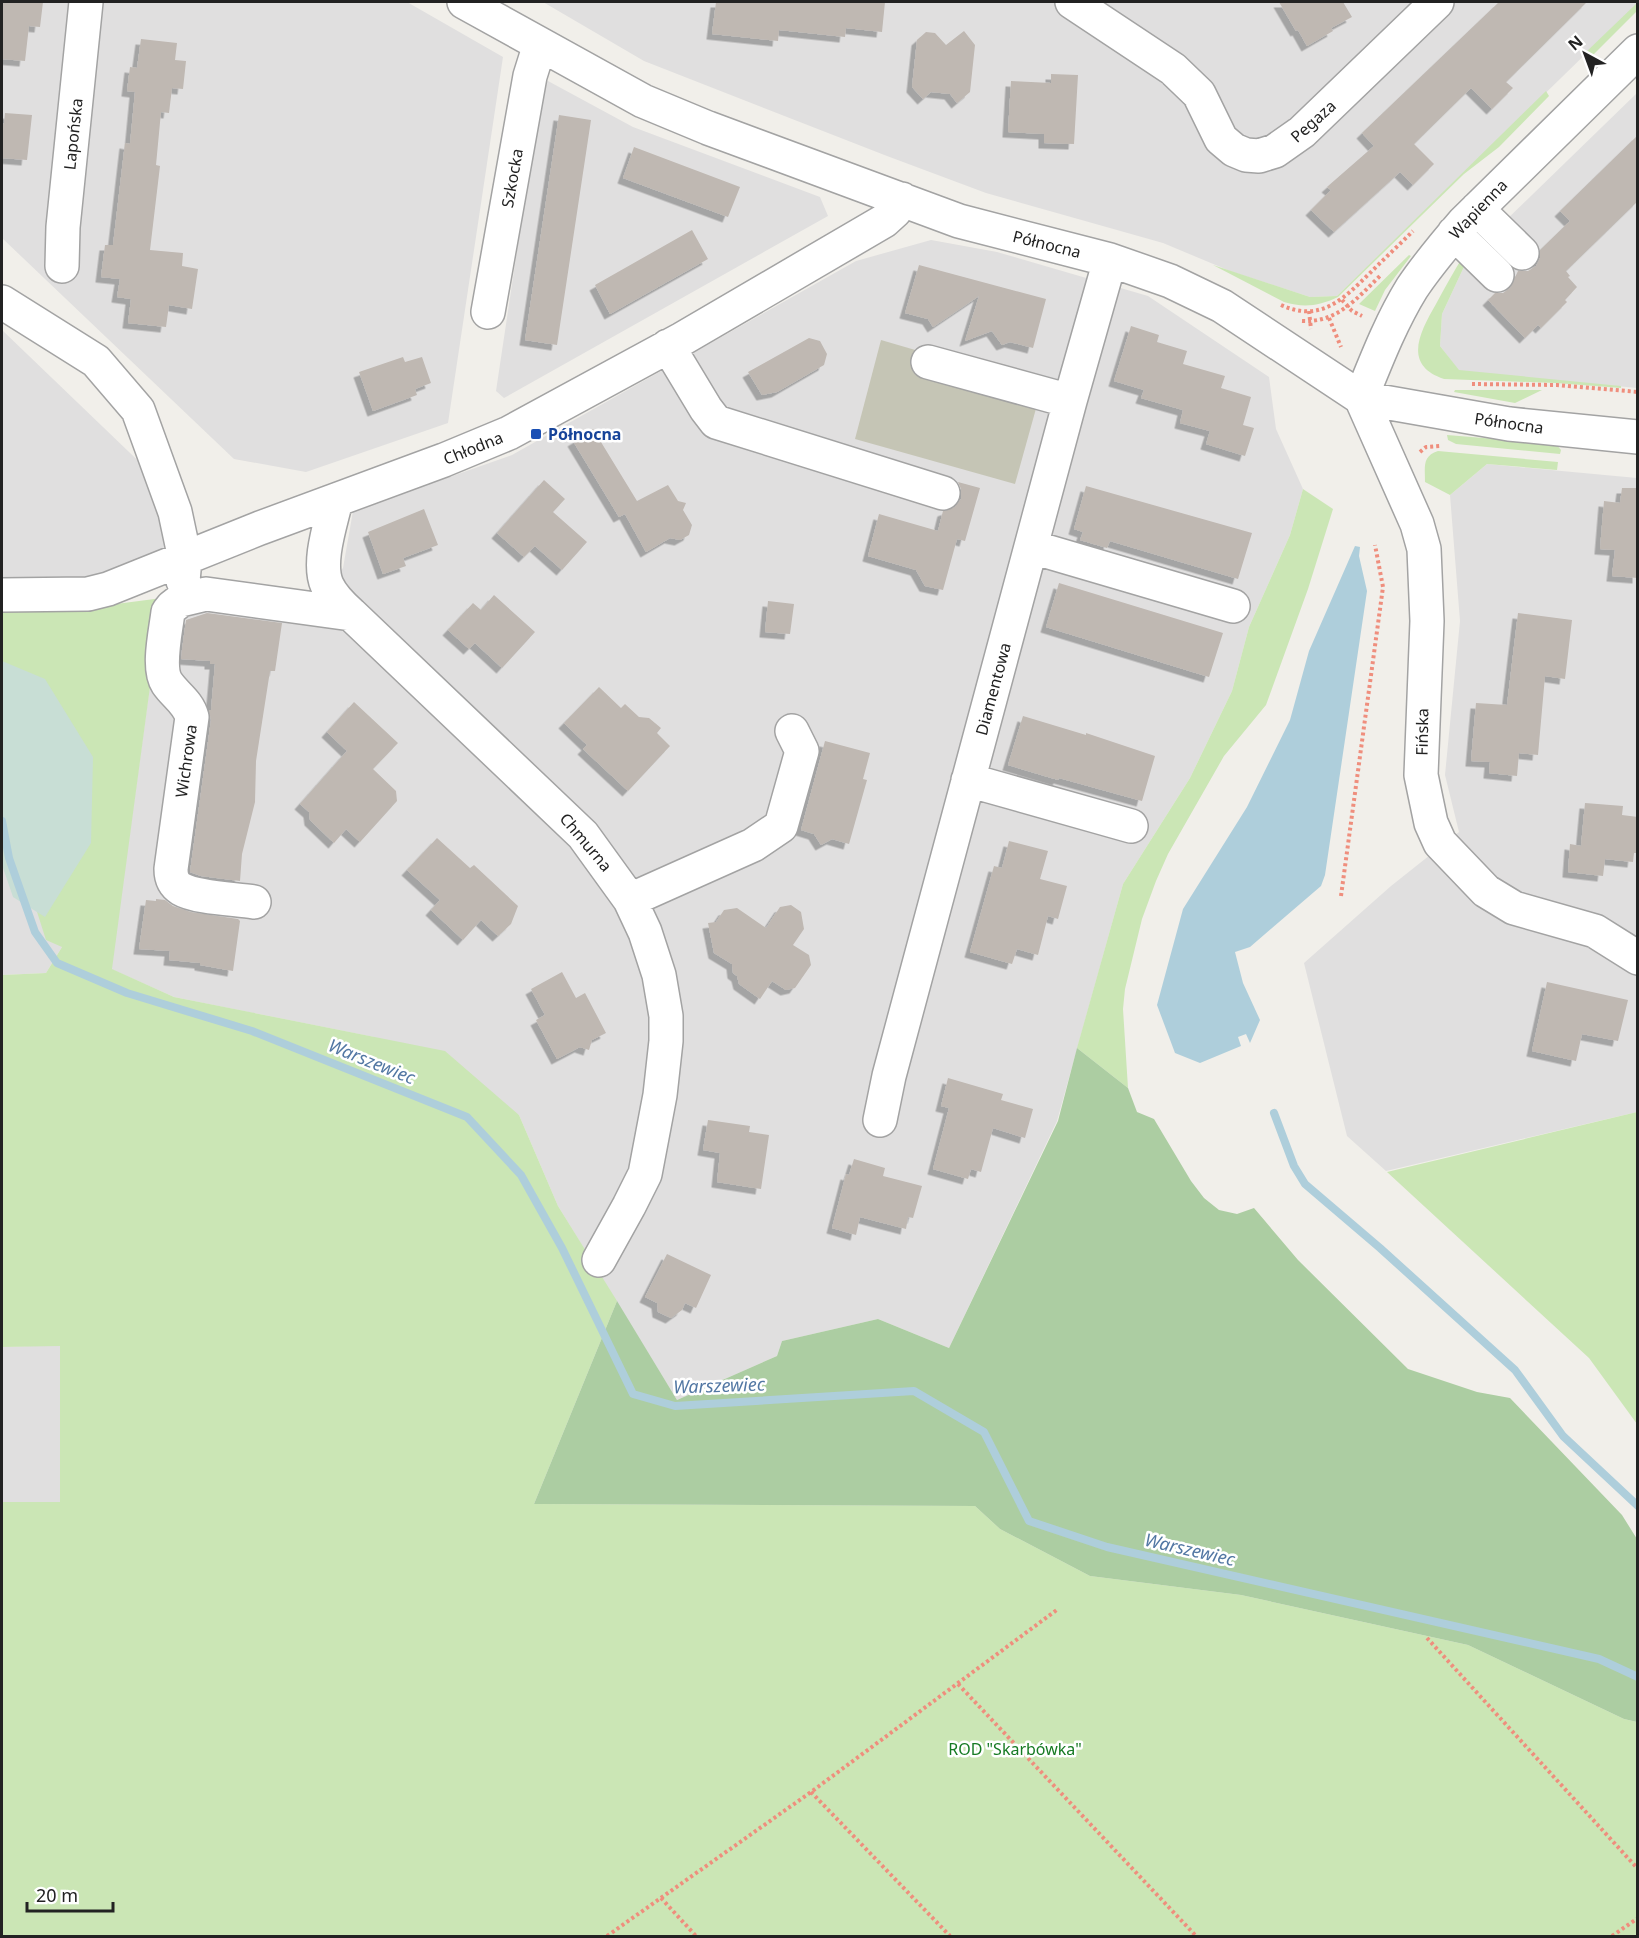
<svg xmlns="http://www.w3.org/2000/svg" width="1639" height="1938" font-family="'Noto Sans',sans-serif">
<style>
.residential{fill:#e0dfdf}
.construction{fill:#c5c5b5}
.grass{fill:#cbe6b5}
.forest{fill:#accda2}
.wetland{fill:#c8ded5}
.water{fill:#aecedb}
.lines{fill:none;stroke-linecap:round;stroke-linejoin:round}
.stream{stroke:#aecedb;stroke-width:8}
.building{fill:#bfb8b2;filter:url(#shadow)}
.minor-casing{stroke:#a3a3a3;stroke-width:36}
.path{stroke:#ef8e7d;stroke-width:4;stroke-dasharray:3 3;stroke-linecap:butt}
.minor{stroke:#fff;stroke-width:33}
.transit-dot{fill:#1a4fb4;stroke:#fff;stroke-width:2}
.labels{text-anchor:middle;dominant-baseline:central;stroke-width:5;stroke-linejoin:round;paint-order:stroke}
.street-label{font-size:16px;fill:#222;stroke:#fff}
.transit-label{font-size:16px;font-weight:bold;fill:#164399;stroke:#fff;text-anchor:start}
.park-label{font-size:16px;fill:#167a23;stroke:#fff}
.water-label{font-size:18px;font-style:italic;fill:#5277a3;stroke:#fff}
</style>
<defs>
<filter id="shadow"><feDropShadow dx="-5.5" dy="5.5" stdDeviation="0" flood-color="#0004"/></filter>
</defs>
<rect width="100%" height="100%" fill="#f1efea"/>
<path class="residential" d="M 2,2 L 407,2 L 503,57 L 448,423 L 306,472 L 234,459 L 2,238 Z
M 543,2 L 1637,2 L 1638,3 L 1337,296 L 1310,297 L 1230,271 L 1163,243 L 986,193 L 887,156 L 644,61 Z
M 548,81 L 633,127 L 820,197 L 828,216 L 504,398 L 496,391 L 542,84 Z
M 1637,93 L 1637,388 L 1459,371 L 1440,346 L 1442,314 L 1469,256 Z
M 931,240 L 997,252 L 1148,296 L 1269,377 L 1276,429 L 1303,489 L 1290,535 L 1249,627 L 1232,691 L 1190,778 L 1123,884 L 1057,1121 L 949,1348 L 878,1319 L 782,1341 L 777,1356 L 677,1400 L 558,1206 L 519,1115 L 374,1037 L 174,997 L 111,969 L 162,598 L 314,598 L 343,568 L 353,511 L 512,455 L 856,261 Z
M 2,330 L 179,500 L 174,548 L 85,582 L 2,580 Z
M 1487,464 L 1637,478 L 1637,1112 L 1386,1171 L 1347,1136 L 1304,963 L 1391,886 L 1459,832 L 1445,775 L 1460,621 L 1450,495 Z
M 2,803 L 62,947 L 46,973 L 2,975 Z
M 60,1345 L 60,1502 L 2,1502 L 2,1347 Z"/>
<path class="construction" d="M 881,340 L 1042,387 L 1015,484 L 855,439 Z"/>
<path class="grass" d="M 1637,3 L 1637,11 L 1593,55 L 1584,54 Z
M 1546,91 L 1549,96 L 1499,147 L 1464,174 L 1338,297 C 1319,306 1304,308 1284,302 L 1213,265 L 1310,297 L 1337,296 Z
M 1409,255 L 1411,256 L 1385,290 L 1375,311 L 1359,304 Z
M 1464,255 L 1469,256 L 1442,314 L 1440,346 L 1459,370 L 1621,386 L 1621,388 L 1556,383 L 1444,379 C 1402,365 1420,332 1436,304 C 1445,287 1454,271 1464,255 Z
M 1455,390 L 1542,390 L 1515,403 L 1454,392 Z
M 1447,435 L 1556,444 L 1561,450 L 1560,454 L 1456,444 L 1448,440 Z
M 1438,451 L 1558,462 L 1557,470 L 1487,464 L 1450,495 L 1425,482 C 1425,467 1422,456 1438,451 Z
M 1303,489 L 1333,509 L 1308,589 L 1266,705 L 1224,756 L 1168,854 L 1156,881 L 1142,919 L 1125,989 L 1123,1009 L 1128,1088 L 1077,1048 L 1123,884 L 1190,778 L 1232,691 L 1249,627 L 1290,535 Z
M 162,598 L 112,969 L 174,997 L 445,1051 L 519,1115 L 558,1206 L 617,1301 L 534,1504 L 975,1506 L 1000,1529 L 1090,1576 L 1241,1595 L 1468,1645 L 1624,1719 L 1637,1722 L 1637,1936 L 2,1936 L 2,1502 L 60,1502 L 60,1346 L 2,1347 L 2,975 L 46,973 L 62,947 L 46,940 L 2,802 L 2,608 L 93,607 Z
M 1637,1112 L 1638,1112 L 1637,1424 L 1589,1358 L 1387,1172 Z"/>
<path class="forest" d="M 1077,1048 L 1128,1088 L 1137,1112 L 1154,1119 L 1191,1181 L 1204,1198 L 1219,1210 L 1237,1214 L 1254,1208 L 1298,1260 L 1408,1369 L 1477,1392 L 1510,1398 L 1622,1515 L 1637,1539 L 1637,1722 L 1624,1719 L 1468,1645 L 1241,1595 L 1090,1576 L 1000,1529 L 975,1506 L 534,1504 L 617,1301 L 677,1400 L 777,1356 L 782,1341 L 878,1319 L 949,1348 L 1058,1121 Z"/>
<path class="wetland" d="M 2,661 L 45,679 L 93,757 L 91,843 L 45,917 L 13,897 L 2,865 Z"/>
<path class="water" d="M 1355,546 L 1360,547 L 1359,556 L 1367,591 L 1325,875 L 1321,886 L 1250,947 L 1235,952 L 1243,983 L 1260,1020 L 1250,1043 L 1246,1034 L 1238,1037 L 1241,1046 L 1200,1063 L 1175,1053 L 1157,1005 L 1183,909 L 1247,807 L 1290,720 L 1309,651 Z"/>
<g class="lines">
<path class="stream" d="M 2,821 L 9,858 L 35,932 L 57,963 L 127,993 L 252,1031 L 467,1117 L 521,1175 L 562,1248 L 633,1394 L 675,1406 L 914,1391 L 984,1432 L 1029,1521 L 1107,1547 L 1599,1659 L 1638,1677
M 1274,1113 L 1294,1166 L 1305,1184 L 1380,1248 L 1515,1370 L 1563,1436 L 1638,1506"/>
</g>
<path class="building" d="M 2,2 L 43,2 L 40,27 L 29,26 L 25,61 L 2,59 Z
M 716,2 L 885,2 L 882,32 L 846,28 L 845,37 L 779,30 L 778,41 L 712,34 Z
M 1279,2 L 1343,2 L 1352,17 L 1331,28 L 1333,31 L 1307,46 L 1298,30 L 1296,31 Z
M 1499,2 L 1587,2 L 1506,82 L 1513,88 L 1492,109 L 1471,88 L 1414,144 L 1434,164 L 1413,185 L 1400,172 L 1334,232 L 1311,210 L 1331,190 L 1327,187 L 1374,146 L 1362,133 Z
M 964,31 L 975,45 L 970,92 L 957,103 L 950,94 L 931,92 L 923,99 L 912,87 L 917,40 L 926,32 L 935,33 L 946,45 Z
M 141,39 L 177,43 L 175,60 L 186,61 L 183,89 L 172,88 L 169,113 L 161,112 L 156,165 L 160,166 L 150,250 L 183,253 L 182,266 L 198,269 L 192,309 L 169,305 L 166,327 L 128,323 L 131,299 L 117,297 L 120,279 L 101,277 L 105,245 L 113,245 L 125,143 L 130,144 L 135,92 L 127,91 L 130,67 L 137,68 Z
M 1051,74 L 1078,75 L 1074,144 L 1044,143 L 1044,134 L 1008,132 L 1011,81 L 1051,83 Z
M 5,113 L 32,115 L 27,160 L 2,158 L 2,123 L 4,124 Z
M 559,115 L 591,120 L 557,345 L 525,340 Z
M 1638,135 L 1638,201 L 1566,271 L 1570,276 L 1568,277 L 1577,287 L 1565,300 L 1567,302 L 1541,328 L 1538,325 L 1525,338 L 1488,300 L 1495,293 L 1503,293 L 1510,288 L 1518,271 L 1528,271 L 1536,266 L 1540,258 L 1540,250 L 1570,221 L 1560,211 Z
M 634,147 L 740,187 L 728,217 L 623,178 Z
M 692,230 L 708,259 L 610,314 L 595,285 Z
M 919,265 L 1046,299 L 1033,348 L 1010,342 L 1002,345 L 992,331 L 965,341 L 979,296 L 933,327 L 928,319 L 905,313 Z
M 1131,326 L 1159,335 L 1157,342 L 1187,351 L 1183,364 L 1225,376 L 1221,388 L 1251,397 L 1243,425 L 1254,428 L 1245,456 L 1206,444 L 1210,431 L 1180,423 L 1183,410 L 1141,398 L 1144,390 L 1114,381 Z
M 809,338 L 820,341 L 827,354 L 824,365 L 777,392 L 762,395 L 748,372 Z
M 403,357 L 405,362 L 422,357 L 431,383 L 415,389 L 417,395 L 373,411 L 359,372 Z
M 593,429 L 637,501 L 668,485 L 678,501 L 686,503 L 683,510 L 692,525 L 689,535 L 680,540 L 670,538 L 646,552 L 625,514 L 619,517 L 573,441 Z
M 544,480 L 565,499 L 553,512 L 587,542 L 562,570 L 535,546 L 524,557 L 497,533 Z
M 958,482 L 980,488 L 965,541 L 957,539 L 943,590 L 925,586 L 916,570 L 868,556 L 879,514 L 938,531 L 943,511 L 955,507 L 961,499 L 961,489 Z
M 1086,486 L 1252,533 L 1238,579 L 1110,541 L 1107,548 L 1080,540 L 1083,532 L 1074,529 Z
M 1622,488 L 1638,488 L 1638,578 L 1612,576 L 1615,550 L 1600,549 L 1604,501 L 1620,503 Z
M 424,509 L 438,545 L 403,558 L 406,566 L 383,574 L 368,532 Z
M 1059,583 L 1223,633 L 1209,677 L 1046,627 Z
M 494,595 L 535,632 L 502,668 L 475,643 L 469,649 L 448,630 L 473,603 L 481,610 Z
M 768,601 L 794,604 L 790,634 L 765,632 Z
M 207,613 L 282,623 L 275,671 L 270,671 L 256,761 L 255,802 L 242,854 L 240,881 L 201,876 L 190,872 L 211,720 L 209,710 L 211,710 L 215,664 L 210,664 L 210,661 L 181,659 L 182,650 L 186,620 Z
M 1518,613 L 1572,620 L 1565,679 L 1545,676 L 1538,755 L 1519,753 L 1517,776 L 1489,773 L 1490,762 L 1471,761 L 1476,703 L 1507,705 Z
M 599,687 L 621,708 L 625,704 L 639,717 L 649,718 L 661,728 L 657,733 L 670,746 L 628,791 L 583,749 L 587,745 L 564,723 Z
M 354,702 L 398,743 L 373,769 L 396,791 L 397,801 L 360,842 L 346,829 L 334,843 L 310,820 L 309,812 L 300,804 L 347,751 L 327,732 Z
M 1023,716 L 1086,735 L 1086,733 L 1155,756 L 1142,801 L 1059,778 L 1058,780 L 1008,765 Z
M 825,741 L 870,753 L 863,779 L 867,780 L 849,844 L 832,839 L 821,845 L 814,834 L 801,830 Z
M 1585,803 L 1623,806 L 1622,815 L 1638,817 L 1638,853 L 1634,853 L 1633,862 L 1605,859 L 1603,876 L 1568,872 L 1570,844 L 1581,846 Z
M 437,838 L 470,868 L 474,865 L 518,906 L 511,924 L 498,936 L 481,920 L 463,940 L 431,910 L 440,900 L 407,870 Z
M 1009,841 L 1048,851 L 1040,879 L 1067,886 L 1058,919 L 1048,916 L 1038,955 L 1017,949 L 1012,964 L 970,952 L 994,866 L 1002,868 Z
M 156,899 L 165,900 L 173,906 L 191,912 L 238,919 L 240,921 L 233,971 L 200,965 L 200,963 L 169,960 L 170,951 L 139,949 L 146,900 L 156,901 Z
M 791,905 L 801,912 L 804,929 L 793,945 L 809,955 L 811,965 L 795,988 L 786,990 L 772,981 L 760,999 L 739,984 L 737,976 L 733,973 L 732,964 L 714,953 L 708,923 L 716,922 L 724,910 L 737,908 L 766,928 L 780,907 Z
M 562,972 L 576,998 L 585,993 L 606,1033 L 592,1040 L 589,1050 L 580,1047 L 557,1059 L 536,1020 L 545,1015 L 531,989 Z
M 1547,982 L 1628,1000 L 1618,1041 L 1582,1034 L 1576,1061 L 1532,1051 Z
M 948,1078 L 1003,1094 L 1001,1100 L 1033,1109 L 1025,1138 L 993,1128 L 981,1172 L 971,1169 L 968,1179 L 933,1169 L 949,1108 L 941,1106 Z
M 708,1120 L 750,1126 L 749,1132 L 769,1135 L 761,1189 L 717,1182 L 720,1153 L 703,1150 Z
M 854,1159 L 885,1168 L 883,1176 L 922,1186 L 913,1218 L 908,1217 L 906,1229 L 860,1217 L 856,1235 L 832,1228 L 846,1174 L 849,1175 Z
M 667,1254 L 711,1275 L 696,1308 L 685,1303 L 682,1310 L 671,1318 L 658,1312 L 657,1303 L 645,1297 Z"/>
<g class="lines">
<defs>
<path id="minor" d="M 464,2 L 643,101 L 708,128 L 959,221 L 1110,260 L 1170,281 L 1222,306 L 1361,398 L 1509,424 L 1638,437
M 1072,2 L 1173,69 L 1199,94 L 1221,139 L 1234,150 L 1246,155 L 1259,156 L 1275,151 L 1302,132 L 1437,2
M 1477,209 L 1522,253
M 1454,233 L 1497,275
M 62,266 L 63,227 L 86,2
M 2,302 L 96,361 L 138,410 L 175,512 L 185,559 L 183,581
M 488,312 L 530,76 L 540,44
M 668,346 L 706,409 L 716,422 L 943,493
M 928,362 L 1070,401
M 1361,398 L 1417,524 L 1424,549 L 1427,621 L 1421,775 L 1431,823 L 1440,843 L 1486,891 L 1514,908 L 1595,931 L 1638,958
M 1361,398 C 1376,361 1391,322 1412,288 C 1428,264 1446,243 1464,222 L 1638,51
M 336,500 C 331,523 317,562 327,585 C 332,596 342,606 351,614 L 583,835 L 630,900 L 645,932 L 659,975 L 666,1016 L 666,1041 L 660,1095 L 645,1174 L 629,1206 L 599,1260
M 1032,547 L 1233,606
M 2,595 L 88,594 L 108,589 L 260,528 L 444,460 L 509,433 L 682,339 L 884,221 L 895,211 L 902,199
M 968,780 L 1131,826
M 630,900 L 753,845 L 781,826 L 802,751 L 792,731
M 254,902 C 236,899 196,898 181,889 C 173,884 171,877 171,869 L 192,717 C 188,702 175,695 167,683 C 157,668 166,630 168,612 L 172,607 L 181,600 L 206,594 L 351,614
M 880,1120 L 889,1076 L 1070,401 L 1110,260"/>
</defs>
<use href="#minor" class="minor-casing"/>
<path class="path" d="M 1342,300 L 1352,311 L 1362,316
M 1281,305 C 1321,323 1343,299 1370,273 C 1384,259 1399,245 1413,231
M 1309,311 L 1311,329
M 1329,318 L 1341,347
M 1302,321 C 1338,323 1358,297 1382,274
M 1472,384 L 1557,385 L 1638,392
M 1420,452 L 1426,447 L 1440,446
M 1341,896 L 1383,587 L 1375,545
M 1427,1638 L 1638,1869
M 958,1684 L 1196,1936
M 811,1792 L 950,1936
M 661,1898 L 696,1936
M 607,1936 L 811,1792 L 1058,1609
M 1612,1936 L 1638,1918"/>
<use href="#minor" class="minor"/>
</g>
<rect class="transit-dot" x="530" y="428" width="12" height="12" rx="3"/>
<g class="labels">
<g class="street-label">
<text transform="translate(1313 121) rotate(-42)">Pegaza</text>
<text transform="translate(73 134) rotate(-84)">Lapońska</text>
<text transform="translate(512 178) rotate(-80)">Szkocka</text>
<text transform="translate(1478 209) rotate(-46)">Wapienna</text>
<text transform="translate(1047 244) rotate(14)">Północna</text>
<text transform="translate(1509 423) rotate(8)">Północna</text>
<text transform="translate(473 448) rotate(-22)">Chłodna</text>
<text transform="translate(993 689) rotate(-75)">Diamentowa</text>
<text transform="translate(1422 732) rotate(-89)">Fińska</text>
<text transform="translate(186 761) rotate(-82)">Wichrowa</text>
<text transform="translate(586 842) rotate(50)">Chmurna</text>
</g>
<g class="transit-label">
<text x="548" y="434">Północna</text>
</g>
<g class="park-label">
<text x="1015" y="1749">ROD "Skarbówka"</text>
</g>
<g class="water-label">
<text transform="translate(372 1061) rotate(22)">Warszewiec</text>
<text transform="translate(719 1385) rotate(-2)">Warszewiec</text>
<text transform="translate(1190 1549) rotate(13)">Warszewiec</text>
</g>
</g>
<rect width="1639" height="1938" fill="none" stroke="#222222" stroke-width="6"/>
<g transform="translate(1585 54) rotate(319)" stroke="#ffffff" stroke-width="4.5" paint-order="stroke">
<path d="M0-4.5L10 22L0 15L-10 22Z" fill="#222222"/>
<text y="-9" font-size="16" font-weight="bold" text-anchor="middle" fill="#222222">N</text>
</g>
<path d="M27 1902v9h86v-9" fill="none" stroke="#222222" stroke-width="3"/>
<text x="36" y="1902" font-size="18" fill="#222222" stroke="#ffffff" stroke-width="4.5" paint-order="stroke">20 m</text>
</svg>
